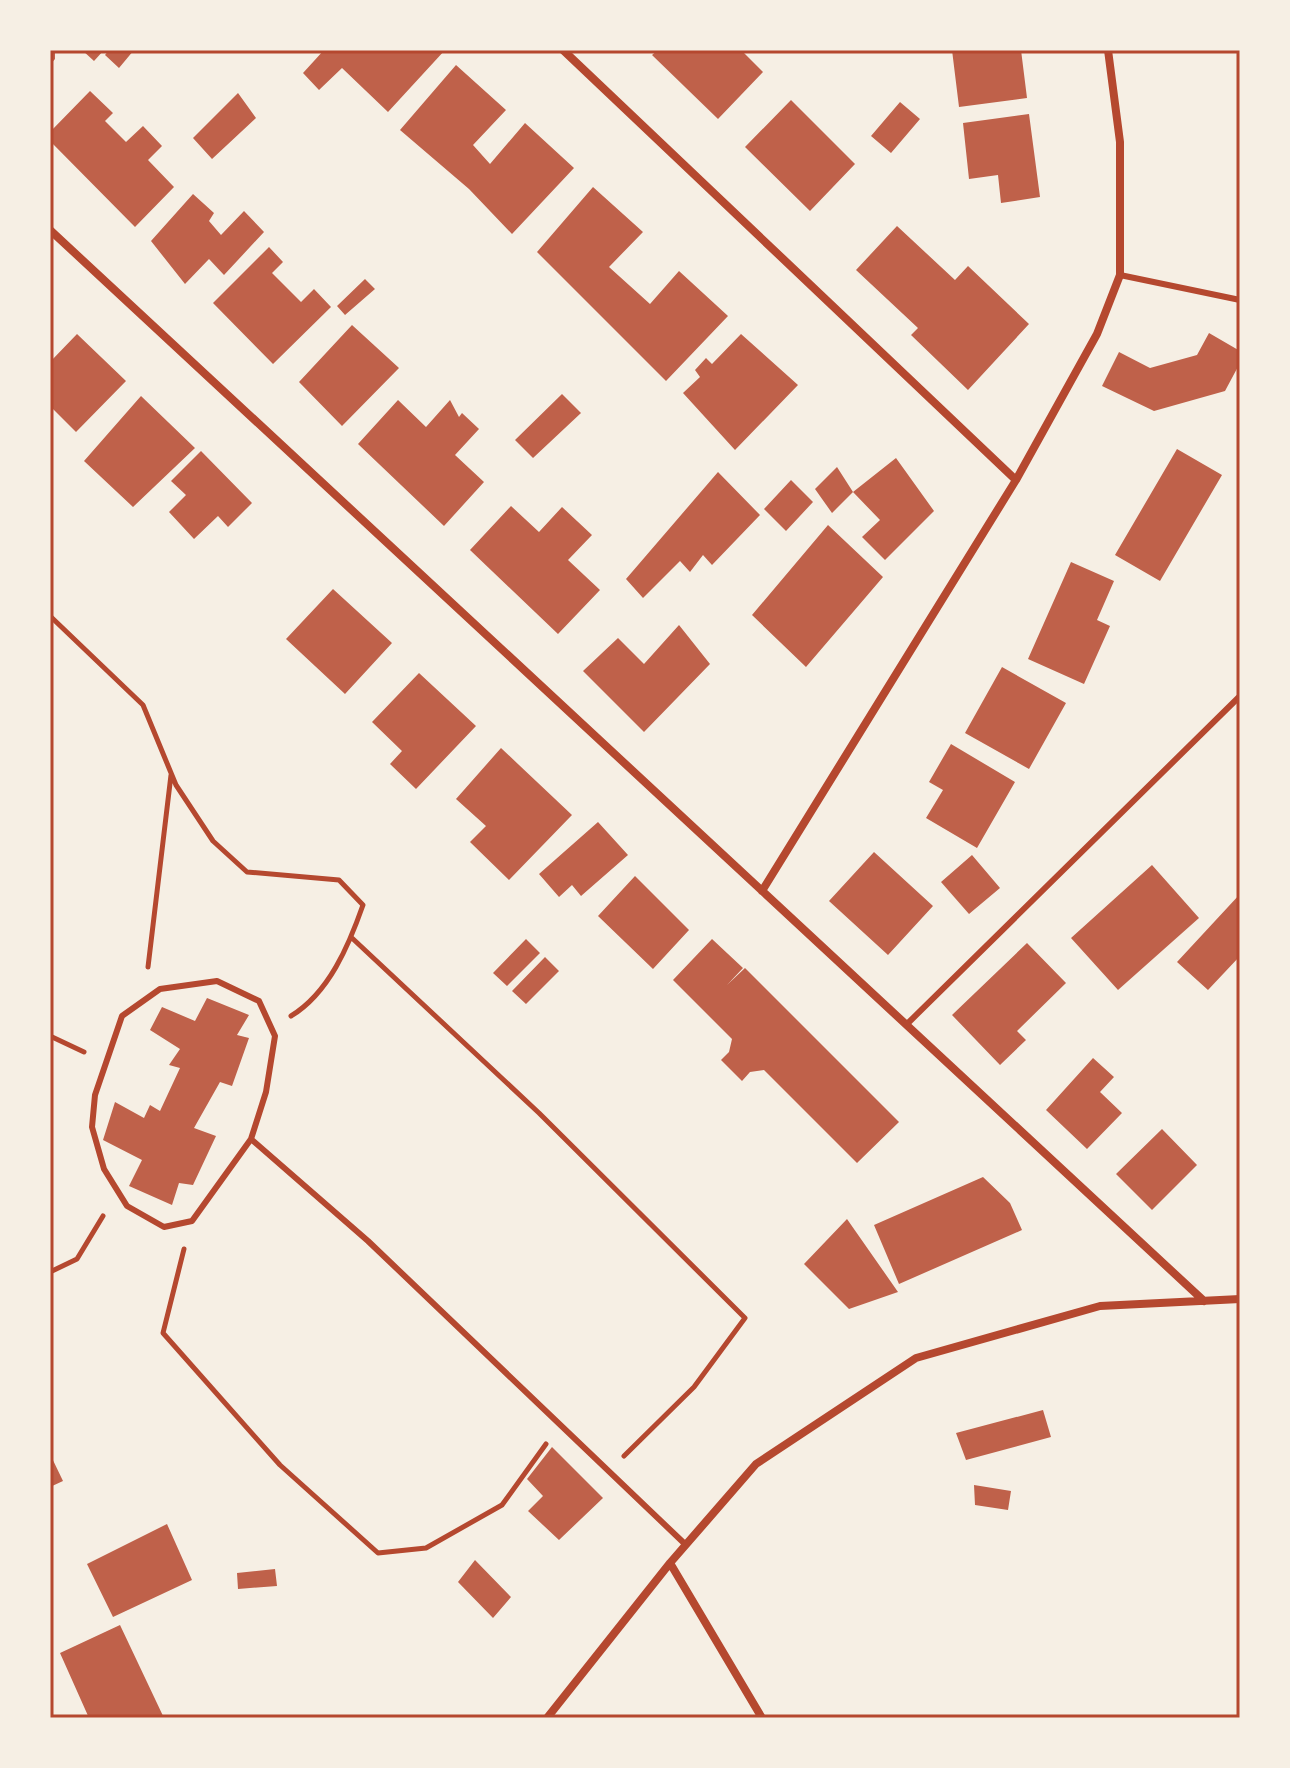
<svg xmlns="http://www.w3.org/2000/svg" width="1290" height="1768" font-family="Cabin,sans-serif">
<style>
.building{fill:#bf614a}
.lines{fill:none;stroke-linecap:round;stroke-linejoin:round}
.path{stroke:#b5482f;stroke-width:5}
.service{stroke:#b5482f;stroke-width:6}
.minor{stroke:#b5482f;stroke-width:8}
.neatline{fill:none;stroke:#b5482f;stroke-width:3}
</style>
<rect width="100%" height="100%" fill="#f6efe4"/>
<path class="building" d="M 50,50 L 55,50 L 55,59 L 50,65 Z
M 82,50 L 104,50 L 94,61 Z
M 109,50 L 134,50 L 119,68 L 105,55 Z
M 324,50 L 445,50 L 388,112 L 342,68 L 319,90 L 303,73 Z
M 658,50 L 741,50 L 763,72 L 718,119 L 652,55 Z
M 952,50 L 1021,50 L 1027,98 L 959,107 Z
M 456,65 L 506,110 L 473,145 L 490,164 L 525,123 L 574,168 L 512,234 L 469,189 L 400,130 Z
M 90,91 L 113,113 L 105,121 L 126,142 L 143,126 L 162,146 L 148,160 L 174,187 L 135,227 L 50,141 L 50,132 Z
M 238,93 L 256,118 L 212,159 L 193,138 Z
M 791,100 L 855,164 L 810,211 L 745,147 Z
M 900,102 L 920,119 L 891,153 L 871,136 Z
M 1029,114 L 1040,197 L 1001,203 L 998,175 L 969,179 L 963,123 Z
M 593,187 L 643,232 L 609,267 L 650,304 L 679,271 L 728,316 L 666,381 L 537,252 Z
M 193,194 L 214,213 L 209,221 L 221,235 L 244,211 L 264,232 L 224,275 L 209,259 L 185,284 L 151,241 Z
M 897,226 L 955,280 L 968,266 L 1029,324 L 968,390 L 911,335 L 918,328 L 856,270 Z
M 269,247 L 283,262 L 272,273 L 301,302 L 314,289 L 331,307 L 273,364 L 213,303 Z
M 365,279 L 375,289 L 345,315 L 337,306 Z
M 352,325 L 399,368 L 342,426 L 299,382 Z
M 1209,333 L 1240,351 L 1240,363 L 1225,391 L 1154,411 L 1102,386 L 1119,352 L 1150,368 L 1197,355 Z
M 77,334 L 126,381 L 76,432 L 50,406 L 50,362 Z
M 741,334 L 798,385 L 735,450 L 683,393 L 700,377 L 695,370 L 706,358 L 712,364 Z
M 562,394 L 581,413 L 533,458 L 515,440 Z
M 141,396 L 195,448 L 133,507 L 84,461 Z
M 398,400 L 426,427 L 450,400 L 459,417 L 462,413 L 479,429 L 455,455 L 484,482 L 444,526 L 358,444 Z
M 1177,449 L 1222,475 L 1160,581 L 1115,555 Z
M 201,451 L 252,503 L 228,527 L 218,516 L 194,539 L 169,512 L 186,495 L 171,481 Z
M 896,458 L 934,511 L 885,560 L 862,537 L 880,520 L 853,492 Z
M 837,467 L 853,492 L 832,513 L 815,489 Z
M 718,472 L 760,515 L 712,565 L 703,555 L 690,572 L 680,561 L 643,598 L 626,579 Z
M 791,480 L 813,502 L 786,531 L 764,509 Z
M 511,506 L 539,532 L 562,507 L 592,535 L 568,560 L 600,590 L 558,634 L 470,550 Z
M 828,525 L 883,577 L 806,667 L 752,615 Z
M 1071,562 L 1114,581 L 1097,620 L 1110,626 L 1084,684 L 1028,659 Z
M 333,589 L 392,643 L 345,694 L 286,639 Z
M 679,625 L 710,664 L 644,732 L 583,671 L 618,638 L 644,664 Z
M 1002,667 L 1066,703 L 1029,769 L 965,733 Z
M 419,673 L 476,726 L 416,789 L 390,764 L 402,751 L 372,722 Z
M 951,744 L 1015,782 L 977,848 L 926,818 L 943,790 L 929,782 Z
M 501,748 L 572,815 L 509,880 L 470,842 L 486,826 L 456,799 Z
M 598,822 L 628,855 L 581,896 L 572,885 L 559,897 L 539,874 Z
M 874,852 L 933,906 L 888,955 L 829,901 Z
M 972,855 L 1000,888 L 969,914 L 941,882 Z
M 1152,865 L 1199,918 L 1118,990 L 1071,938 Z
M 635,876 L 689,930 L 653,969 L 598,916 Z
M 1240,894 L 1240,956 L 1208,990 L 1177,962 Z
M 526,939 L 540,953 L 507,986 L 493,973 Z
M 712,939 L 743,968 L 727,985 L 745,968 L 899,1122 L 857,1163 L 764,1070 L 750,1072 L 742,1081 L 721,1060 L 729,1052 L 732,1039 L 673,980 Z
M 1027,943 L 1066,983 L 1017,1031 L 1026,1040 L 1000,1065 L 952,1015 Z
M 545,957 L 559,971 L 526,1004 L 512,991 Z
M 207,998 L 249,1015 L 237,1035 L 249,1038 L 232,1086 L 220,1082 L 194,1128 L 216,1136 L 193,1185 L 179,1183 L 172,1205 L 129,1186 L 142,1160 L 103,1140 L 115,1102 L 144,1118 L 150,1105 L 160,1111 L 180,1068 L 169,1065 L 180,1049 L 150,1030 L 162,1007 L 195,1021 Z
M 1093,1058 L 1114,1077 L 1100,1092 L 1122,1113 L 1087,1149 L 1046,1110 Z
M 1162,1129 L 1197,1165 L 1152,1210 L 1116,1174 Z
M 983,1177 L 1010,1203 L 1022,1230 L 899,1284 L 874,1225 Z
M 847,1219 L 898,1292 L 849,1309 L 804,1264 Z
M 1043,1410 L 1051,1437 L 966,1460 L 956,1433 Z
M 552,1447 L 603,1498 L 559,1540 L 528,1511 L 543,1496 L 527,1479 Z
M 50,1454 L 63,1481 L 50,1487 Z
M 974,1485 L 1011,1491 L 1008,1510 L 975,1505 Z
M 167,1524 L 192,1580 L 113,1617 L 87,1564 Z
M 475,1560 L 511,1597 L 493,1618 L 458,1582 Z
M 275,1569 L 277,1586 L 238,1589 L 237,1573 Z
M 120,1625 L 164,1718 L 89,1718 L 60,1653 Z"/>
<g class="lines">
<path class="path" d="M 50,616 L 143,705 L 176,785 L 213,841 L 247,872 L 339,880 L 363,905 C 349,945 329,993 291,1016
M 352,938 L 539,1113 L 745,1318 L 694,1387 L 624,1456
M 148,967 L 171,775
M 50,1036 L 84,1052
M 184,1249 L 163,1333 L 280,1465 L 378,1553 L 426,1548 L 502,1505 L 546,1444
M 50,1272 L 77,1259 L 103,1216"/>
<path class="service" d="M 1120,275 L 1240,300
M 906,1025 L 1240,696
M 251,1139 L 266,1092 L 275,1036 L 259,1001 L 217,981 L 160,989 L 122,1016 L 95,1095 L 92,1127 L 104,1169 L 127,1206 L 164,1227 L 192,1221 L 251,1139 L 368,1241 L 686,1545"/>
<path class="minor" d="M 563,50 L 1016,480
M 50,230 L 1204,1301
M 762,891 L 1016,480 L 1097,334 L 1120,275 L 1120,142 L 1108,50
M 670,1563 L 762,1718
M 547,1718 L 670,1563 L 756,1464 L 916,1358 L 1100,1306 L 1240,1299"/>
</g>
<rect width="1290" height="1768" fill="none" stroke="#f6efe4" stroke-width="104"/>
<rect x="52" y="52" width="1186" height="1664" class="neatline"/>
</svg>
